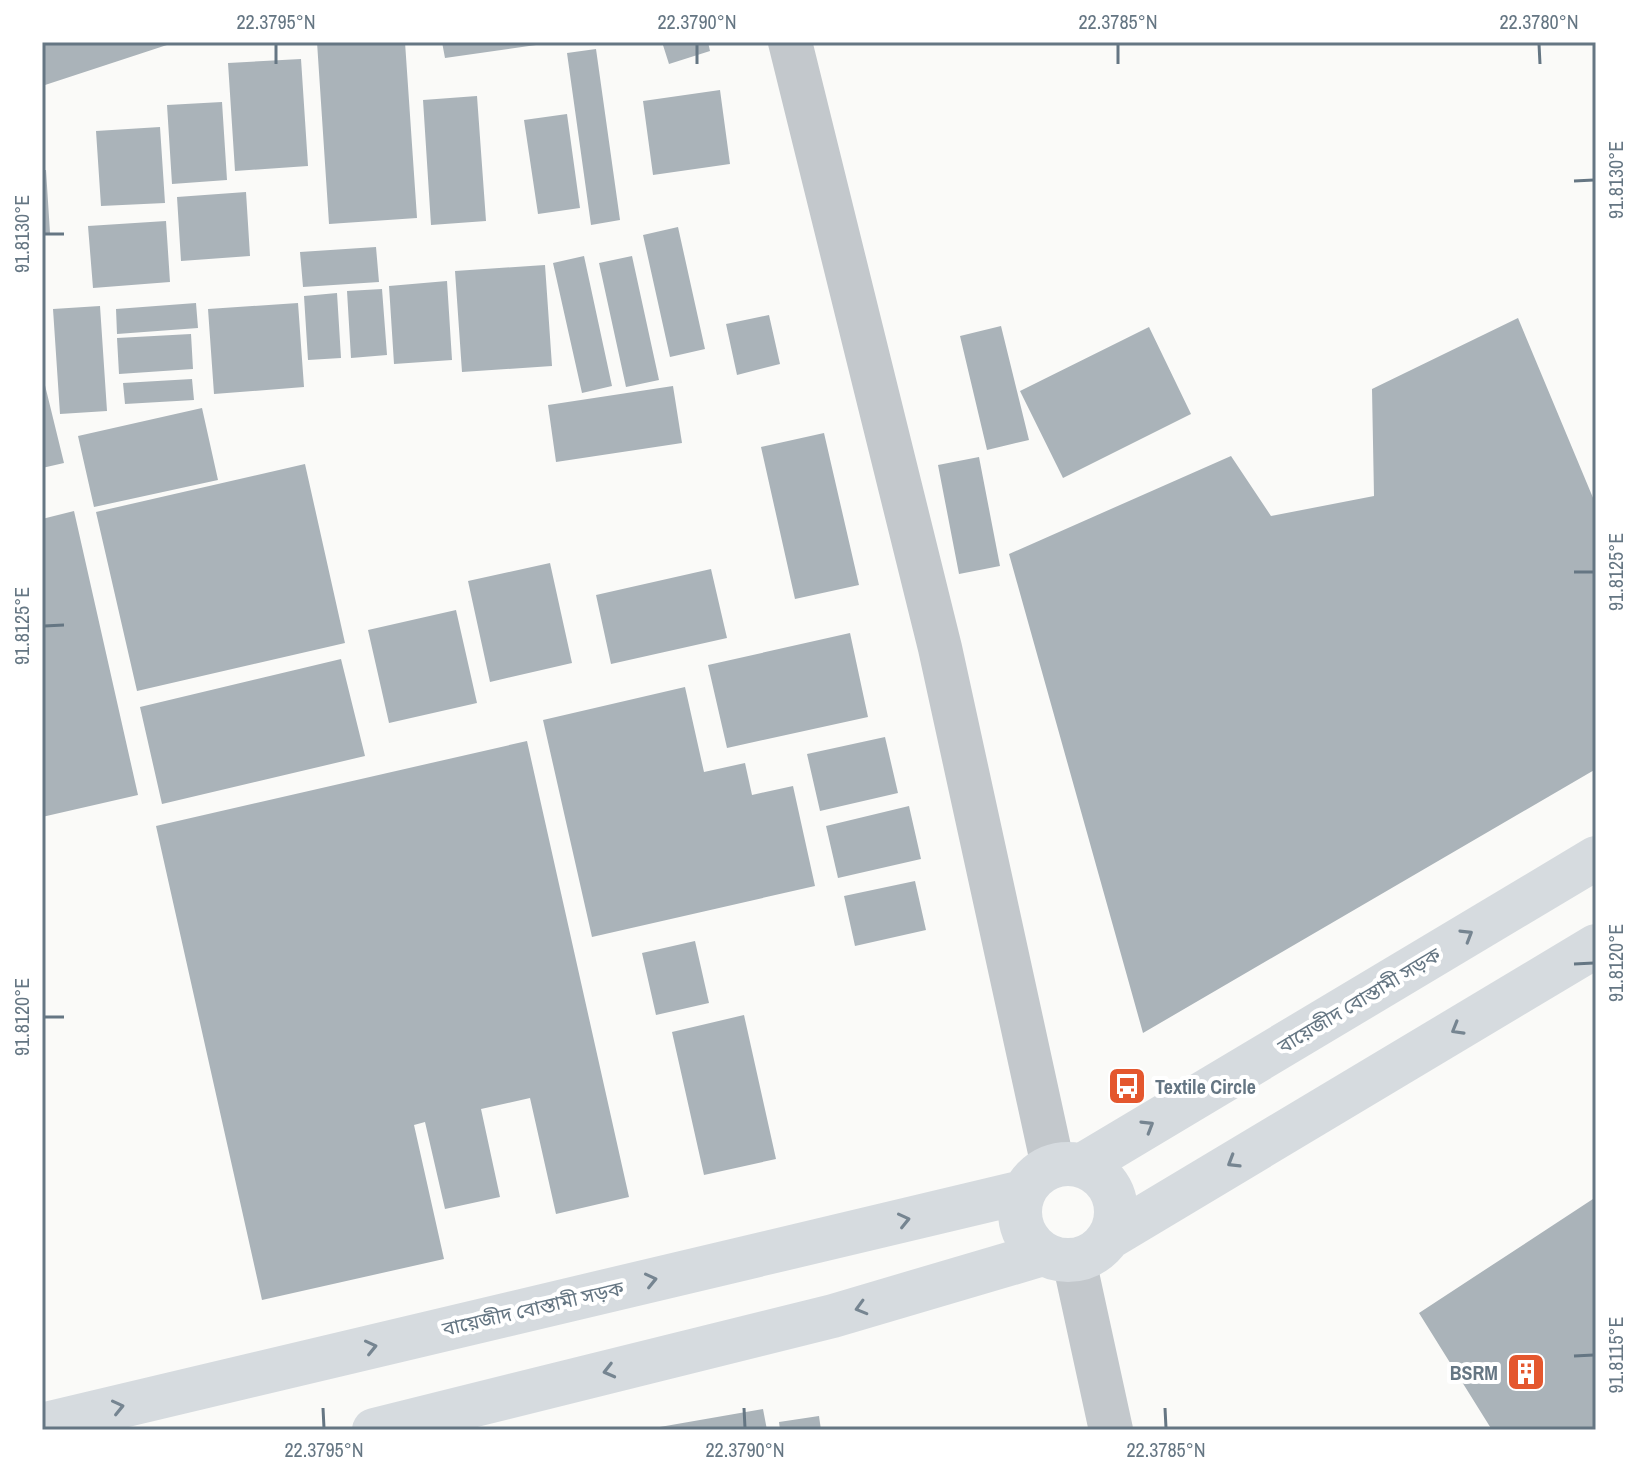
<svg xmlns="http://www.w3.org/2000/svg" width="1638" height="1472" font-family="'Archivo Narrow','Noto Sans Bengali',sans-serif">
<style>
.building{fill:#aab3b9}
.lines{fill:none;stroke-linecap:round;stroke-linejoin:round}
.tertiary{stroke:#c3c8cc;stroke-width:44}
.primary{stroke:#d6dbdf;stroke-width:44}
.oneway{stroke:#768591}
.ticks{fill:none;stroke:#657683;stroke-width:3}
.labels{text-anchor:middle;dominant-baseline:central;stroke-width:8;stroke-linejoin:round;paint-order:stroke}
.street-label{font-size:20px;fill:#657683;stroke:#fff}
.poi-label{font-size:20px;font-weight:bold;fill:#657683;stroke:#fff;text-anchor:start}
.neatline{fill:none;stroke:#657683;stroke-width:3}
.ticks-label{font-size:20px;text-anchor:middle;fill:#657683}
</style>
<rect width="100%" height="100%" fill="#fafaf8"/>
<path class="building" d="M 42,42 L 173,42 L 173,43 L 42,86 Z
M 317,42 L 405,42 L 417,218 L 329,224 Z
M 442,42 L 543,42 L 543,44 L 445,58 Z
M 662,42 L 708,42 L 710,51 L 669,64 Z
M 596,49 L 620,220 L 591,225 L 567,53 Z
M 301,59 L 308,166 L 235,171 L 228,63 Z
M 720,90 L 730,164 L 653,175 L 643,101 Z
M 477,96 L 486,221 L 431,225 L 423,100 Z
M 222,102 L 227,180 L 172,184 L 167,105 Z
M 567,114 L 580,208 L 538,214 L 524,120 Z
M 160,127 L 165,203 L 101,206 L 96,131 Z
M 42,170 L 46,170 L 50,233 L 42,233 Z
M 246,192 L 250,256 L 181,261 L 177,197 Z
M 166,221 L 170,282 L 93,288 L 88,226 Z
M 678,227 L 705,349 L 670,357 L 643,235 Z
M 376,247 L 379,282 L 303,287 L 300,252 Z
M 584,256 L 612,386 L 582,393 L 553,263 Z
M 632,256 L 659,380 L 626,387 L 599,263 Z
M 545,265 L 552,366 L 462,372 L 455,271 Z
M 447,281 L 452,360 L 394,364 L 389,286 Z
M 382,289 L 387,355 L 351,358 L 347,291 Z
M 337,293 L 341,358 L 308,360 L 304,296 Z
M 196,303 L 198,328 L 117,334 L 116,309 Z
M 298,303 L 304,387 L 214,394 L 208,309 Z
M 100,306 L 107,411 L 60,414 L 53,309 Z
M 769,315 L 780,364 L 737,375 L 726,324 Z
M 1518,318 L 1596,505 L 1596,769 L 1143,1033 L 1009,554 L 1231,456 L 1271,516 L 1374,496 L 1372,389 Z
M 1001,326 L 1029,440 L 987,450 L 960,336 Z
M 1149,327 L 1191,414 L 1063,478 L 1020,391 Z
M 191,334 L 193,369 L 119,374 L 117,338 Z
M 42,373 L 64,463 L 42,468 Z
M 192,379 L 194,400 L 125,404 L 123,383 Z
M 673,386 L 682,443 L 556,462 L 548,405 Z
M 202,408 L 218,480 L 94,507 L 78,436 Z
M 824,433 L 859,585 L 795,599 L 761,447 Z
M 979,457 L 1000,566 L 959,574 L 938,465 Z
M 305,464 L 345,643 L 137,691 L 96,512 Z
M 74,511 L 138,795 L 42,817 L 42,519 Z
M 550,563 L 572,663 L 490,682 L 468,581 Z
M 711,569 L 727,638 L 611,664 L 596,595 Z
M 456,610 L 477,703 L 389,723 L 368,630 Z
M 850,633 L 868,717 L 727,748 L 708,665 Z
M 341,659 L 365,756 L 162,804 L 140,707 Z
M 685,687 L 704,772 L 745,763 L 752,795 L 793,786 L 815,886 L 592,937 L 543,720 Z
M 885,737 L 898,793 L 820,811 L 807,754 Z
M 527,741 L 629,1197 L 556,1214 L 530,1098 L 481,1109 L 500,1197 L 445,1209 L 425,1122 L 414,1125 L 444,1259 L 262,1300 L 156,826 Z
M 909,806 L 921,859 L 838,878 L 826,826 Z
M 915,881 L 926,930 L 855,946 L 844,896 Z
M 695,941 L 709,1003 L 656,1015 L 642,953 Z
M 744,1015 L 776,1159 L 704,1175 L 672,1032 Z
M 1596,1197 L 1596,1430 L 1492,1430 L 1419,1313 Z
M 763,1409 L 767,1430 L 654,1430 L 654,1428 Z
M 819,1416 L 821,1430 L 780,1430 L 779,1422 Z"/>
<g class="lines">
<path class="tertiary" d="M 790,42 L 940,648 L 1053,1166
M 1074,1260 L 1111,1430"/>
<path class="primary" d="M1020 1212a48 48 0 1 1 96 0a48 48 0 1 1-96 0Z
M 1081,1166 L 1596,858
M 1110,1237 L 1596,946
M 42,1425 L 1023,1192
M 374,1430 L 833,1316 L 1043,1254"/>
</g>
<defs><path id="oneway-chevron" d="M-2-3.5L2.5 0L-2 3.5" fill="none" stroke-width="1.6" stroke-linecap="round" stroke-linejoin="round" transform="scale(2)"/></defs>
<g class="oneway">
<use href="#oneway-chevron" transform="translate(1467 935) rotate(-31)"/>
<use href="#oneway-chevron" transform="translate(1457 1029) rotate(150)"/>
<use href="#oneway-chevron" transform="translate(1148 1126) rotate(-31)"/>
<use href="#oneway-chevron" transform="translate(1233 1162) rotate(149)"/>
<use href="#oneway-chevron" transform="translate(904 1220) rotate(-13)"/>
<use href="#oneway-chevron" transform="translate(651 1280) rotate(-13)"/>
<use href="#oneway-chevron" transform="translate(861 1308) rotate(164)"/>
<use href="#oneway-chevron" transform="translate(371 1347) rotate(-13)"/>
<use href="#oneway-chevron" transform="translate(609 1371) rotate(166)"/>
<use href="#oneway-chevron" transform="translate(118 1407) rotate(-13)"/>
</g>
<path class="ticks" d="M 276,44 L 276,64M 697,44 L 697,64M 1118,44 L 1118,64M 1539,44 L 1540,64M 1574,181 L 1594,180M 44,234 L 64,234M 1574,572 L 1594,572M 44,626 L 64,625M 1574,964 L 1594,963M 44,1017 L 64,1017M 1574,1356 L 1594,1355M 323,1408 L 324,1428M 744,1408 L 745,1428M 1165,1408 L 1166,1428"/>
<defs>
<symbol id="bus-square" viewBox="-11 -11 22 22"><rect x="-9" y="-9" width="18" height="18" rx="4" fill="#e4572e" stroke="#fff"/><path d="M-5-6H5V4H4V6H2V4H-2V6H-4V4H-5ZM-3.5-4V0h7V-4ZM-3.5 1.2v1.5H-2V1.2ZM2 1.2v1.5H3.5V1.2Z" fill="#fff"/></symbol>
<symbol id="building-square" viewBox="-11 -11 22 22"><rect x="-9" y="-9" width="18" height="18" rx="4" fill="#e4572e" stroke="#fff"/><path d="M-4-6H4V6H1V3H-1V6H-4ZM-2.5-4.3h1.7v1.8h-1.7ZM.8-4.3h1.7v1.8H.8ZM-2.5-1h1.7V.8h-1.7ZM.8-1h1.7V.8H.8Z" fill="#fff"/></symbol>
</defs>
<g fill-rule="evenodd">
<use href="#bus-square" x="1105" y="1064" width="44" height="44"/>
<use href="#building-square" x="1504" y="1350" width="44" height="44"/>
</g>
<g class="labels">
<g class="street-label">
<text transform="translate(1359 1000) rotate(-31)">বায়েজীদ বোস্তামী সড়ক</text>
<text transform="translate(533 1308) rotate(-13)">বায়েজীদ বোস্তামী সড়ক</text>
</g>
<g class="poi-label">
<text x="1155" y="1086">Textile Circle</text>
<text x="1498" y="1372" text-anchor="end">BSRM</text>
</g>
</g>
<rect width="1638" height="1472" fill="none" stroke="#ffffff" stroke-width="88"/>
<rect x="44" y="44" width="1550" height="1384" class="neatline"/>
<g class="ticks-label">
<text x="276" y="29">22.3795°N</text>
<text x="697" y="29">22.3790°N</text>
<text x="1118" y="29">22.3785°N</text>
<text x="1539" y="29">22.3780°N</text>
<text transform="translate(1616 180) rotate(-90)" y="7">91.8130°E</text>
<text transform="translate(22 234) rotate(-90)" y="7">91.8130°E</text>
<text transform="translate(1616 572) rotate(-90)" y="7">91.8125°E</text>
<text transform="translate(22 626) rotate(-90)" y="7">91.8125°E</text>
<text transform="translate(1616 963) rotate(-90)" y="7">91.8120°E</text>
<text transform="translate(22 1017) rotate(-90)" y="7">91.8120°E</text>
<text transform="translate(1616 1355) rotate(-90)" y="7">91.8115°E</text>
<text x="324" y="1457">22.3795°N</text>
<text x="745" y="1457">22.3790°N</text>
<text x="1166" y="1457">22.3785°N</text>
</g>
</svg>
